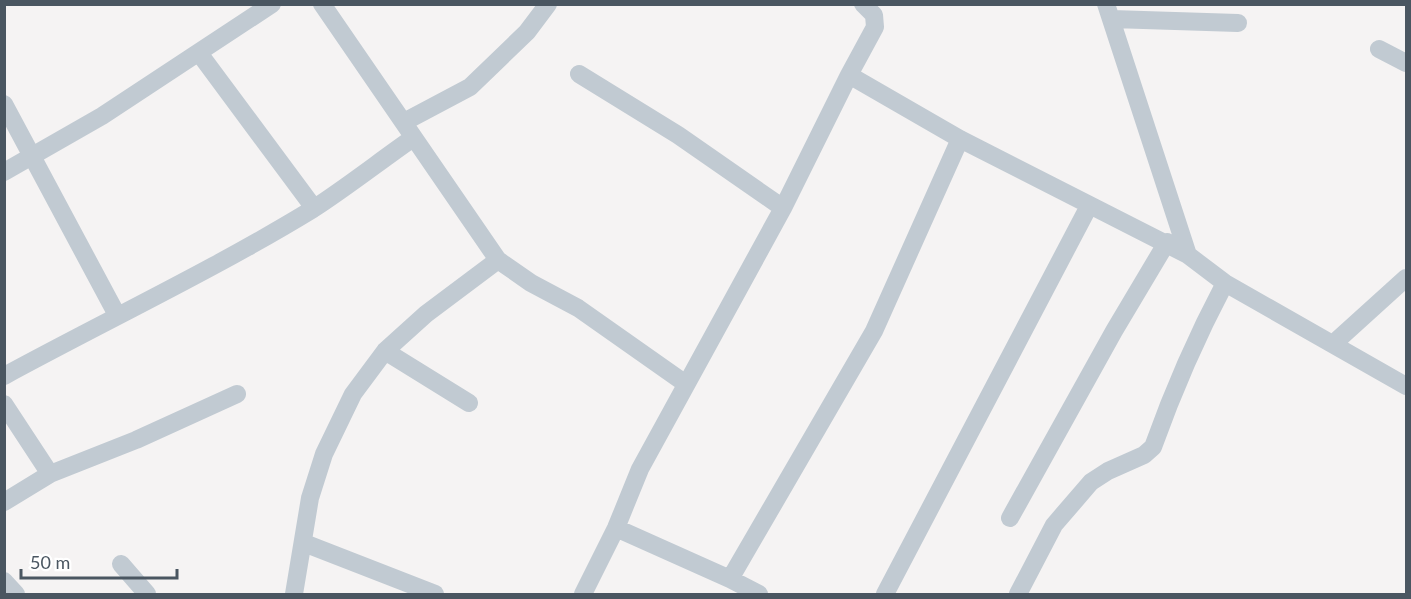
<svg xmlns="http://www.w3.org/2000/svg" width="1411" height="599" font-family="Lato,sans-serif">
<style>
.lines{fill:none;stroke-linecap:round;stroke-linejoin:round}
.street{stroke:#c1cad2;stroke-width:18}
</style>
<rect width="100%" height="100%" fill="#f5f3f3"/>
<g class="lines">
<path class="street" d="M 322,4 L 498,260
M 1106,4 L 1188,255 L 1225,283 L 1406,386
M 1112,19 L 1238,23
M 1379,49 L 1406,63
M 199,53 L 314,208
M 579,74 L 678,135 L 783,208
M 849,75 L 960,139 L 1188,255
M 4,104 L 117,315
M 404,122 L 470,87 L 527,32 L 548,4
M 4,172 L 102,116 L 272,4
M 1333,344 L 1406,278
M 385,351 L 469,403
M 4,376 C 107,320 213,270 313,209 C 347,187 380,161 413,138
M 4,404 L 50,474
M 4,502 L 50,474 L 136,440 L 237,394
M 1010,518 L 1114,331 L 1167,242
M 616,528 L 730,579 L 759,594
M 304,543 L 435,594
M 121,564 L 147,594
M 730,579 L 874,331 L 960,139
M 4,581 L 16,594
M 294,594 L 310,498 L 324,454 L 353,394 L 385,351 L 426,314 L 498,260 L 531,283 L 578,308 L 686,384
M 583,594 L 616,528 L 640,469 L 783,208 L 849,75 L 875,27 L 874,15 L 863,4
M 885,594 L 1089,206
M 1018,594 L 1054,525 L 1091,482 L 1108,471 L 1144,455 L 1153,447 C 1173,391 1197,336 1225,283"/>
</g>
<rect width="1411" height="599" fill="none" stroke="#4a5661" stroke-width="12"/>
<path d="M21 569v9h156v-9" fill="none" stroke="#4a5661" stroke-width="3"/>
<text x="30" y="569" font-size="18" fill="#4a5661" stroke="#ffffff" stroke-width="4.5" paint-order="stroke">50 m</text>
</svg>
